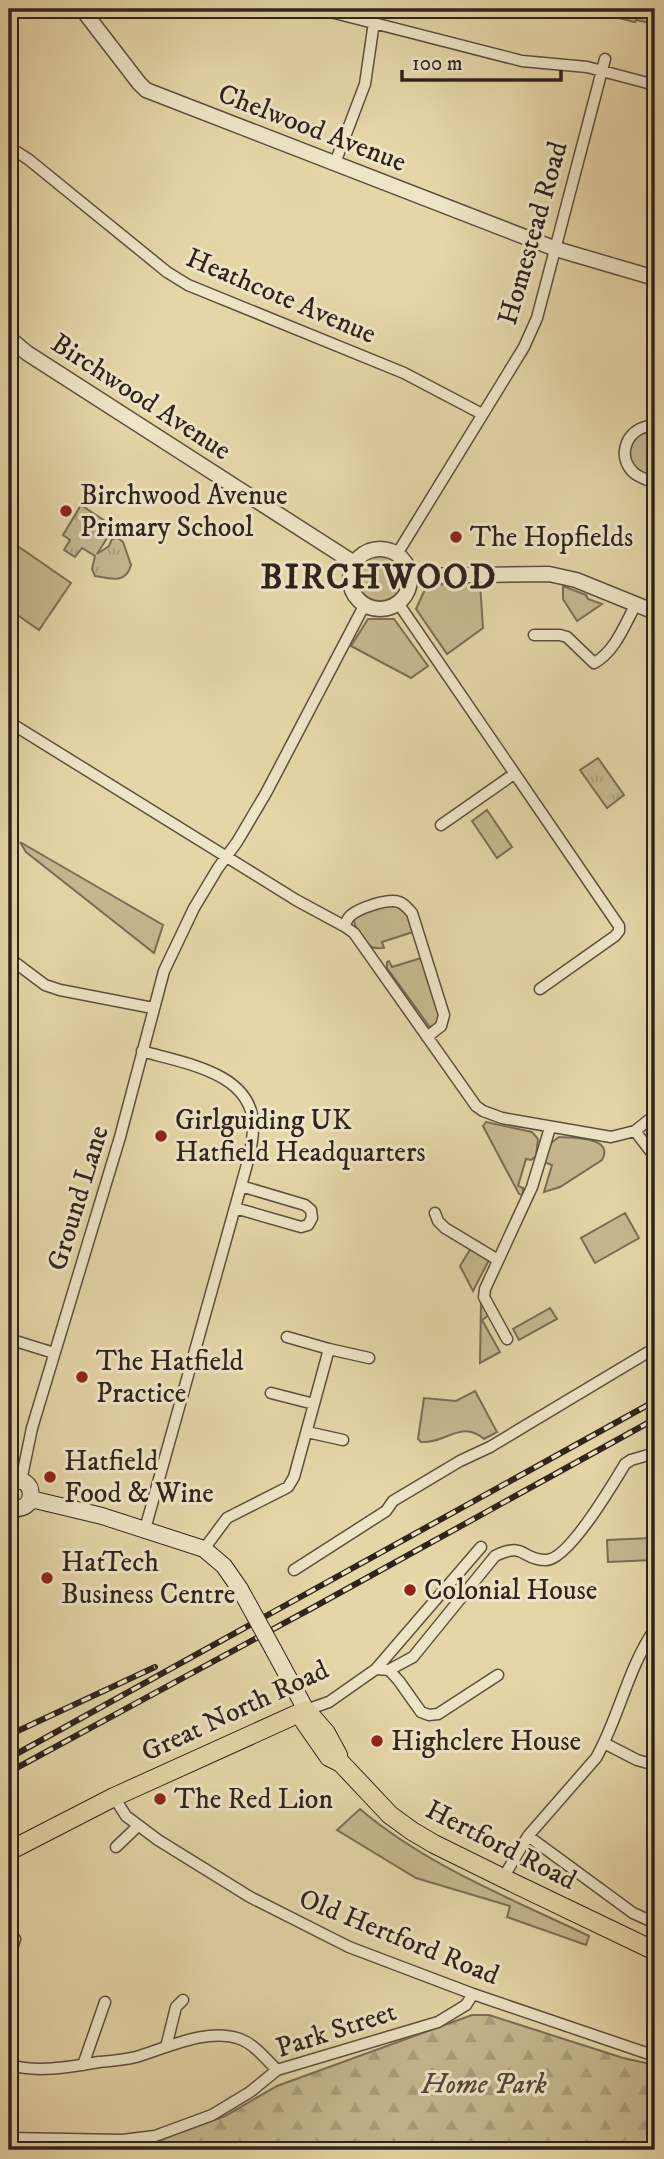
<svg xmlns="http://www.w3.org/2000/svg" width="664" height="2159" font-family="'IM FELL DW Pica',serif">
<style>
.green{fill:#c6b890;stroke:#7a6e56;stroke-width:2}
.forest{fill:url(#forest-firs);stroke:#7a6e56;stroke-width:2}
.park{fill:url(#park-tufts);stroke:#7a6e56;stroke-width:2}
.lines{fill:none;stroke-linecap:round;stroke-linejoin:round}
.minor-casing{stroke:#5c503f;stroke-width:13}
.tertiary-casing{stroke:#5c503f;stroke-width:17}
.secondary-casing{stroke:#2f231c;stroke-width:18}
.primary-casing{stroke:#2f231c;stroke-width:20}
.minor{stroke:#eee4c6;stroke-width:10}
.tertiary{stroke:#eee4c6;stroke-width:14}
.secondary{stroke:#eee4c6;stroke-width:16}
.primary{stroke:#e5d6a8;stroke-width:18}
.rail-casing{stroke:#2f231c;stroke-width:6}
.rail{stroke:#eee4c6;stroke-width:3.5;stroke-dasharray:10;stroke-linecap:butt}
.secondary-bridge-casing{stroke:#2f231c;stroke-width:18;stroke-linecap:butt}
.secondary-bridge{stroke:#eee4c6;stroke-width:16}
.poi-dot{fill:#8f2418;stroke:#eee4c6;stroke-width:2.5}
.labels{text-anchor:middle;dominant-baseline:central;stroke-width:6;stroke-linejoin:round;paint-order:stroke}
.street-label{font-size:28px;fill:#2f231c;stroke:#eee4c6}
.poi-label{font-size:28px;fill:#2f231c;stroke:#eee4c6;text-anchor:start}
.park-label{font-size:28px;font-style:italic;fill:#554839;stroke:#eee4c6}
.district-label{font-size:35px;font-weight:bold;letter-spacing:2px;fill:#2f231c;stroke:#eee4c6}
</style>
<defs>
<pattern id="forest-firs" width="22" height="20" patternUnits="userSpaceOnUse" patternTransform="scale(1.75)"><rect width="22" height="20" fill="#c6b890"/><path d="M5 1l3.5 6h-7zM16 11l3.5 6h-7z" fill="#aa9e7c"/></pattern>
<pattern id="park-tufts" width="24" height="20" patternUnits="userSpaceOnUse" patternTransform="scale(1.75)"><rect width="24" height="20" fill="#c6b890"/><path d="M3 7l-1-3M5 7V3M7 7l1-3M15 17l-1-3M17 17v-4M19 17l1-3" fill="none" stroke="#aa9e7c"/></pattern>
</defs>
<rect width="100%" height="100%" fill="#e5d6a8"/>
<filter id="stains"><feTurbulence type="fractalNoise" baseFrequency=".00286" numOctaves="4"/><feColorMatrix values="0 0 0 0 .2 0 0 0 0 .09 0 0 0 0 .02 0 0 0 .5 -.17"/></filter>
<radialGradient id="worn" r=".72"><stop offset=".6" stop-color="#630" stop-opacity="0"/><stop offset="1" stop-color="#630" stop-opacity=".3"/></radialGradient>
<path class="green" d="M 581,9 L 655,9 L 655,24 L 636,20 L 635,22 Z
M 655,430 L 655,478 C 643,475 625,465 629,449 C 630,444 636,438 639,433 Z
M 9,540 L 71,583 L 39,630 L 9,609 Z
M357 578a23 23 0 1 1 46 0a23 23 0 1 1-46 0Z
M 480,583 L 483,628 L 447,654 L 416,609 L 427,585 Z
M 563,586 L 586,595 L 588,599 L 602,604 L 577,621 L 563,599 Z
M 368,619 L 394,619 L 428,666 L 411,678 L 351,646 Z
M 487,810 L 512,847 L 497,858 L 472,821 Z
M 20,842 L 163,925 L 154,953 L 26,852 Z
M 390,903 L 406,908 L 413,932 L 382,942 L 384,948 C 380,948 376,949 372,947 C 363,942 353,926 354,917 Z
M 421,958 L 442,1019 L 433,1027 L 429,1026 L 387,968 L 387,962 L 389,961 L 392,967 Z
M 486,1122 L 532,1132 L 538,1139 L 536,1156 L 531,1160 L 526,1159 L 518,1186 L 523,1188 L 523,1195 L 519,1194 L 483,1126 Z
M 559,1137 C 573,1138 615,1137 602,1160 L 560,1187 L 544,1192 L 552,1165 L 544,1162 L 547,1146 Z
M 625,1213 L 639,1238 L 595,1263 L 581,1238 Z
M 471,1248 L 490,1258 L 473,1291 L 460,1266 Z
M 481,1302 L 489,1315 L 482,1320 L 500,1352 L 480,1363 Z
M 550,1308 L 557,1319 L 519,1340 L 513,1329 Z
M 475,1391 L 497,1432 L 484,1439 C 461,1419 446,1444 421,1442 L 418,1439 L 424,1398 L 456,1401 Z
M 651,1538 L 653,1560 L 608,1562 L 607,1540 Z
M 360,1809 C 427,1866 510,1898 589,1936 L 586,1945 L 507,1917 L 510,1906 L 416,1878 L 337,1830 Z"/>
<path class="forest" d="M 472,2015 L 489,2015 L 623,2058 L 655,2065 L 655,2150 L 104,2150 L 149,2144 L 225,2116 L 277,2086 Z"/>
<path class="park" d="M 81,505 L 114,527 L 97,554 L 109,546 L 112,539 L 118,538 L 123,542 L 131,565 C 126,584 111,579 95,576 L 92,569 L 95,556 L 82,548 L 75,557 L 64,550 L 70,540 L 63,535 Z
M 598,758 L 624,795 L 607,808 L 580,770 Z"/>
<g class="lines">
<defs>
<path id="minor" d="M 319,9 L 522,61 L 587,67 L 655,85
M 9,147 L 28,159 L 167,272 L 188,285 L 404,373 L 482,414
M 335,163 L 365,84 L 374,22
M 655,426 C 629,424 614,455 634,473 C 640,478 648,480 655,483
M 397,554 L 524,347 L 537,318 L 605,59
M 398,603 L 619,926 L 619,931 L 615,936 L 540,989
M 534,635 L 560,635 L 567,637 L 594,663 C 615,652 625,624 636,604
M 9,722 L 296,900 L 344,926 L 354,933 L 476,1106 L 483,1111 L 502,1118 L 611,1137 L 635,1131 L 655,1115
M 441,825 L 514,774
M 344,926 C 345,924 349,917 350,916 C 359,908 388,898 399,902 C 405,904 408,909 412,913 L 444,1015 L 441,1026 L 427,1037
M 9,958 L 45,985 L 60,990 L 153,1008
M 142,1051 C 182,1063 254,1072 253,1127 C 253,1147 246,1167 241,1186 L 145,1529
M 635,1131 L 655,1157
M 235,1208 L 301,1227 L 308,1225 L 312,1218 L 311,1210 L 305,1205 L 241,1186
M 435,1213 L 438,1221 L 445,1228 L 498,1260
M 287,1337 L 329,1349
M 9,1339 L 54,1353
M 507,1339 L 484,1297 L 485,1289 L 532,1187 L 550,1128
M 271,1393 L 314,1404
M 307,1432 L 343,1440
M 21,1481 L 32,1428 L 120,1137 L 164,971 L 194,908 L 218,868 L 237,842 L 266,793 L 365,604
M 9,1528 L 16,1508
M 204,1549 L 227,1518 L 288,1487 L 294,1477 L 329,1349 L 369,1358
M 294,1570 L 386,1511 L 393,1501 L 460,1461 L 490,1447 L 655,1348
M 376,1669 L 389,1670 L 413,1657 L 495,1556 C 525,1541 521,1560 546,1560 C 568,1560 613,1484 625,1464 L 631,1460 L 655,1453
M 389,1670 L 399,1681 L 421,1712 L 429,1715 L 438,1714 L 498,1675
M 306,1710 L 329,1702 L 376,1669 L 481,1547
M 604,1743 L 637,1760 L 655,1765
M 114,1797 L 126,1816 L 158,1840 L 250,1897 L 349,1947 L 473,1994 L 655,2056
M 528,1836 L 633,1913 L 655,1923
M 116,1847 L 138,1826
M 503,1878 L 528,1836 L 596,1758 C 619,1718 628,1667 655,1629
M 9,1958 L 15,1939
M 166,2047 L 176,2007 L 183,2000
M 9,2065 C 38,2073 70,2067 99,2062 C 111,2061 124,2060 136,2057 C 167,2048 207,2027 240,2039 C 254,2044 266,2059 277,2070
M 83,2065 L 105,2002
M 9,2138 L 122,2140 L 155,2136 L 212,2115 L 250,2092 L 277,2070 L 438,2022 L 466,2005 L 473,1994"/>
<path id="tertiary" d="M 82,9 L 139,83 L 146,90 L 556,249 L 655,278
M 9,338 L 27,353 L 354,563
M350 579a30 30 0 1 1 60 0a30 30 0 1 1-60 0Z
M 410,576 L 549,574 L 576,580 L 655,612"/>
<path id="secondary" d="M 9,1484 C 38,1468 38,1520 9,1505
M 31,1499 L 102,1516 L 204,1549 L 224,1566 L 240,1589
M 273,1649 L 306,1710"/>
<path id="primary" d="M 306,1710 L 304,1721 L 329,1757 L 341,1763 L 390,1815 L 412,1831 L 434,1844 L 503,1878 L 655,1951
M 306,1710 L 326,1733 L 338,1755
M 9,1851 L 114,1797 L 306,1710"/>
</defs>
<use href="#minor" class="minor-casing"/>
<use href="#tertiary" class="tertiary-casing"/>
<use href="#secondary" class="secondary-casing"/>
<use href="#primary" class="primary-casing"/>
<use href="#minor" class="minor"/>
<use href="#tertiary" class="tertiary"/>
<use href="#secondary" class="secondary"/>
<use href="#primary" class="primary"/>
<defs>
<path id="rail" d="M 9,1735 L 155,1667
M 9,1758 L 655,1401
M 9,1772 L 314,1607 L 655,1419"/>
</defs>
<use href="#rail" class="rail-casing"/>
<use href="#rail" class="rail"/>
<defs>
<path id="secondary-bridge" d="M 240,1589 L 273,1649"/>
</defs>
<use href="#secondary-bridge" class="secondary-bridge-casing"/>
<use href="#secondary-bridge" class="secondary-bridge"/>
</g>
<g class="poi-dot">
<circle cx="66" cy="511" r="7"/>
<circle cx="456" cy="537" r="7"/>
<circle cx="161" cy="1136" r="7"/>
<circle cx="82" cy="1377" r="7"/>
<circle cx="50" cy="1477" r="7"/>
<circle cx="47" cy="1578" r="7"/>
<circle cx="410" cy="1590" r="7"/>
<circle cx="377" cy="1741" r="7"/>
<circle cx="160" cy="1799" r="7"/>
</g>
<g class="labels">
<g class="street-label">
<text transform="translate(312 128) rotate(21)">Chelwood Avenue</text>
<text transform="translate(533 233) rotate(-74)">Homestead Road</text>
<text transform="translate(281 296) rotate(23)">Heathcote Avenue</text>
<text transform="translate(141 397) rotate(33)">Birchwood Avenue</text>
<text transform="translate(78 1198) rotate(-73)">Ground Lane</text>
<text transform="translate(235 1711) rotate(-25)">Great North Road</text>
<text transform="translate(501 1845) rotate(27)">Hertford Road</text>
<text transform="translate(399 1937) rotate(22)">Old Hertford Road</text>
<text transform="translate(336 2030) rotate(-18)">Park Street</text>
</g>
<g class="poi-label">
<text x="80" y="495">Birchwood Avenue<tspan x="80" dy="32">Primary School</tspan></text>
<text x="470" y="537">The Hopfields</text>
<text x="175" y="1120">Girlguiding UK<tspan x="175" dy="32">Hatfield Headquarters</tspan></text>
<text x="96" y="1361">The Hatfield<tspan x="96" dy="32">Practice</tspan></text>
<text x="64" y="1461">Hatfield<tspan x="64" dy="32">Food &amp; Wine</tspan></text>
<text x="61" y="1562">HatTech<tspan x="61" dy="32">Business Centre</tspan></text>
<text x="424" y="1590">Colonial House</text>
<text x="391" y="1741">Highclere House</text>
<text x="174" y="1799">The Red Lion</text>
</g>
<g class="park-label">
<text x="484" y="2084">Home Park</text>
</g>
<g class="district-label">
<text x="379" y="578">BIRCHWOOD</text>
</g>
</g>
<rect width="664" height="2159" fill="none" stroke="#e5d6a8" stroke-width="35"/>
<rect x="10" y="10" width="643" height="2138" fill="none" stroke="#2f231c" stroke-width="3.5"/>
<rect x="18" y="18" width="629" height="2124" fill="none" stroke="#2f231c" stroke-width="2"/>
<path d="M402 70v10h159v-10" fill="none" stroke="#2f231c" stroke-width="3.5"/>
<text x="412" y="70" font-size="21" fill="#2f231c" stroke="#eee4c6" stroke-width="5" paint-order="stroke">100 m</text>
<rect width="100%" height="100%" filter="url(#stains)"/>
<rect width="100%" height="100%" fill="url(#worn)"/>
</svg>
